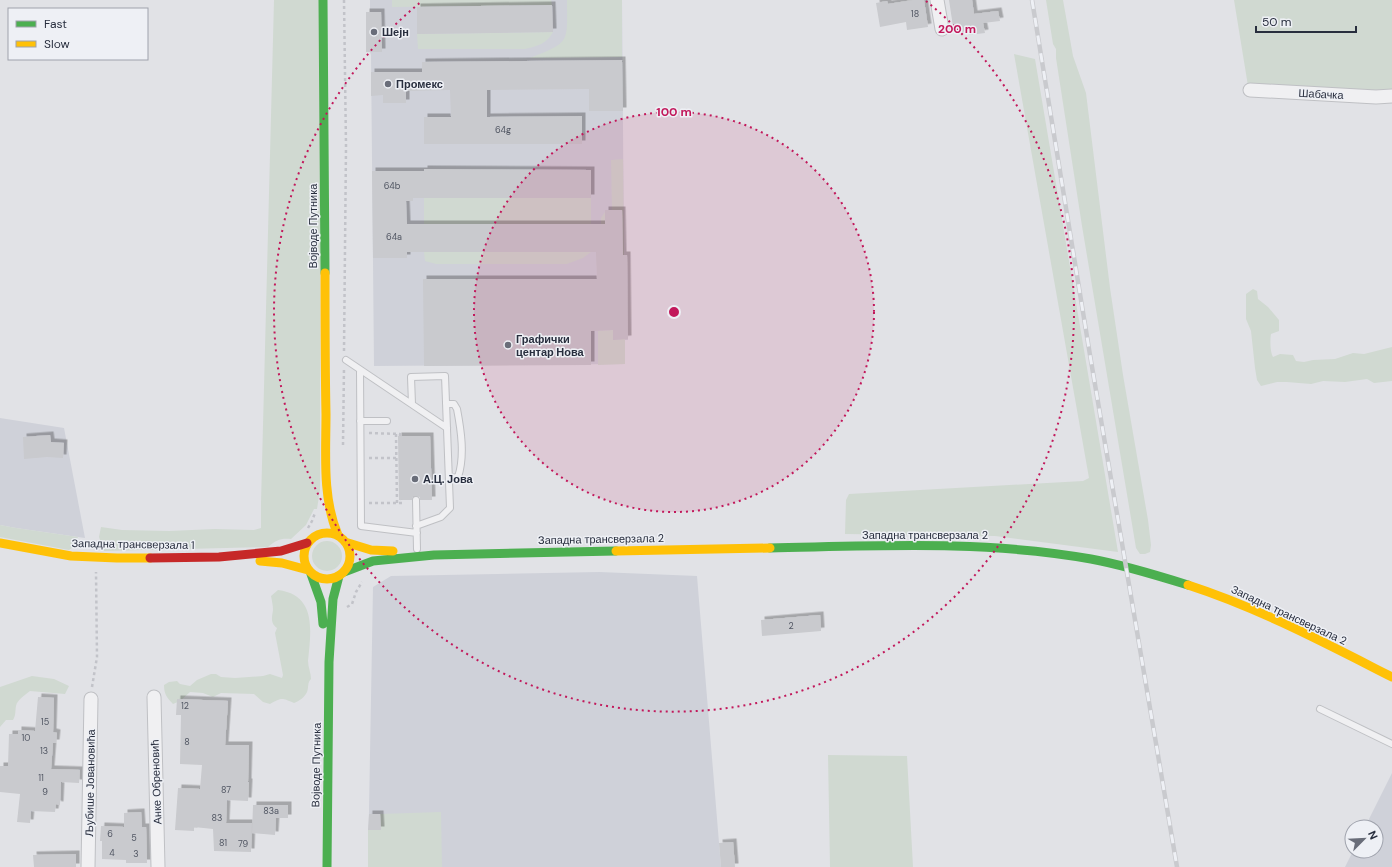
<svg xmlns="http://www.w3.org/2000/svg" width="1392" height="867" font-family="'DM Sans',sans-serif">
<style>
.built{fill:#cfd1d9}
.green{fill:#d0d9d1}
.building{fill:#c9cace;filter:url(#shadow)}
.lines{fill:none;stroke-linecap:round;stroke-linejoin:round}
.lane-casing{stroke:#bfc0c4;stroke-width:8}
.street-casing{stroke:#bfc0c4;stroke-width:15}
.path{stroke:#c2c3c9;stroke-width:2.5;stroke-dasharray:3 3;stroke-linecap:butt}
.lane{stroke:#f0f0f2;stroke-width:6}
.street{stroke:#f0f0f2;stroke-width:13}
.fast{stroke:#4caf50;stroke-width:9}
.slow{stroke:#ffc107;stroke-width:9}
.jam{stroke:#c62828;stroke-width:9}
.rail-casing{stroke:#c9cace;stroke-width:4.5}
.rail{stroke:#eef0f5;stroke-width:3;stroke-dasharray:9;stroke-linecap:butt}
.ring{fill:none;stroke:#c2185b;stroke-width:2;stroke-dasharray:2 4}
.poi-dot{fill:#696d79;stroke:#eef0f5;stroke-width:1.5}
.labels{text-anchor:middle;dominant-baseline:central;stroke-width:3;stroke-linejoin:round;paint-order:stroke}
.number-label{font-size:9px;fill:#515663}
.poi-label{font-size:11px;font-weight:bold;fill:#282e3e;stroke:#eef0f5;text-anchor:start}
.street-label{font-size:11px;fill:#282e3e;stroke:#eef0f5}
.centre{fill:#c2185b;stroke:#eef0f5;stroke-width:2}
.ring-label{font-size:12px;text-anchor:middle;font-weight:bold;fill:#c2185b;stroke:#eef0f5;stroke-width:3;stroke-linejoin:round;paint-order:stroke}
</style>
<defs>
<filter id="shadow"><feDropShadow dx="3.5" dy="-3.5" stdDeviation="0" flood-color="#0004"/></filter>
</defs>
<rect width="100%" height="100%" fill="#e1e2e6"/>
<path class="built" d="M 370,0 L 622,0 L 624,255 L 627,255 L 628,340 L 625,340 L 625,364 L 374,366 L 371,55 L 370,52 L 366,52 L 366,12 L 370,12 Z
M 0,418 L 64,428 L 85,538 L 16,528 L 0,525 Z
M 599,572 L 697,576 L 721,867 L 368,867 L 373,587 L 391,576 Z
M 1392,773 L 1392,867 L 1345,867 L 1353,851 L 1376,851 L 1376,827 L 1365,827 Z"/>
<path class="green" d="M 274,0 L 320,0 L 320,490 L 317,509 L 314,509 L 306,525 L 291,539 C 281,538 276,540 268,547 L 104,551 L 99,537 L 101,527 L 122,530 L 169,531 L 215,529 L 254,530 L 261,528 L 261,503 Z
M 392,0 L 551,0 L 552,5 L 392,7 Z
M 567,0 L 622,0 L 622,57 L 530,58 C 571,42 567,43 567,0 Z
M 1046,0 L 1063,0 L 1073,56 L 1086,93 L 1110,288 L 1123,375 L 1148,520 L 1151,545 L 1150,552 L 1145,554 L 1140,554 L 1136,548 L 1082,226 L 1056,58 L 1056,49 L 1053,44 Z
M 1234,0 L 1392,0 L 1392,93 L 1248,86 Z
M 553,32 C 547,44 537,46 525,49 L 418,49 L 417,34 Z
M 1014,54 L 1035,59 L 1118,552 L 995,536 L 845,534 L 846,500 L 849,494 L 1083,481 L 1089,478 Z
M 623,159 L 624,255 L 601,255 L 601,218 L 605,212 L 623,253 L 622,210 L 612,210 L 611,160 Z
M 424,198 L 591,198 L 591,224 L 424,224 Z
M 424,252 L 591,252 L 583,258 L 567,264 L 436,264 L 425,261 Z
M 1253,289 L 1257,291 L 1258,299 L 1268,307 L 1279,320 L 1279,331 L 1271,334 C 1270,340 1270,352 1273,357 L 1280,354 L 1293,355 L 1296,361 L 1304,362 L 1313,360 L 1335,359 L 1353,353 L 1364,354 L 1392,347 L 1392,381 L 1374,383 L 1367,379 L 1345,382 L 1323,381 L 1311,384 L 1287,382 L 1277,382 L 1261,386 L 1257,380 L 1255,368 L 1251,331 L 1246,319 L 1246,294 Z
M 613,330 L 613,340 L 625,339 L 625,364 L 598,365 L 598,331 Z
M 0,525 L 16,528 L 78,537 L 73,547 L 69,550 L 0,537 Z
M312 556a15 15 0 1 1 30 0a15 15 0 1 1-30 0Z
M 278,590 C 317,595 311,631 308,661 C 308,667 311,673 311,679 C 307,683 309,687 307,692 C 305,697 299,701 294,703 C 282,698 282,697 270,704 L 263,702 L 254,694 L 221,693 L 213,697 L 203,693 L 190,692 L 180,701 L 173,704 C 167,698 164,694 164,685 L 169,682 L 177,681 L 180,684 L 190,686 L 197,680 L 211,674 L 216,674 L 221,677 L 235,678 L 263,676 L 270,674 L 282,678 L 283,675 L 275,633 L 277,628 C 270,623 272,617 273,610 C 273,606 272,601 271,596 Z
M 32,676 L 54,679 L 69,686 L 65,694 L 30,691 C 25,695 17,700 16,706 C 15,712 16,715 13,720 L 6,720 L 0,727 L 0,687 Z
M 828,755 L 907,756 L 913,867 L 830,867 Z
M 441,812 L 442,867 L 368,867 L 368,830 L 381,830 L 380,814 Z"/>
<path class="building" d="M 913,0 L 924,0 L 928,27 L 907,30 L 906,22 L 880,27 L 876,3 L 887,1 L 888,4 Z
M 949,0 L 972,0 L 974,14 L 998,11 L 1000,21 L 983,23 L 985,33 L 969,35 L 968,31 L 954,33 Z
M 552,5 L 553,32 L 417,34 L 417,7 Z
M 366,12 L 381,12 L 382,52 L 366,52 Z
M 622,60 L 623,111 L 589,111 L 589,89 L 487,90 L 487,117 L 582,116 L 582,144 L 424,144 L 424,117 L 451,117 L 450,90 L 406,91 L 406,103 L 383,103 L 383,95 L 371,96 L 371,72 L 422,72 L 422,62 Z
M 424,169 L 591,170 L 591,198 L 413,198 L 413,201 L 406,201 L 407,224 L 605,224 L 605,210 L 622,210 L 623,255 L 627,255 L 628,339 L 613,340 L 613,330 L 591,331 L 591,365 L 424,366 L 423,279 L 597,279 L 596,252 L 407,252 L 407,258 L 373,258 L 372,171 L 424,171 Z
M 50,435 L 51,442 L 64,443 L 63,458 L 47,457 L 24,459 L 23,437 Z
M 398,436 L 430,436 L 432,500 L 420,500 L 420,497 L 416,496 L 413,496 L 412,500 L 399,500 Z
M 820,615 L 821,631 L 762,636 L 761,620 Z
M 38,697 L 54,698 L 53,732 L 57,733 L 56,743 L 53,743 L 51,769 L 80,770 L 79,783 L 61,782 L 60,805 L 56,804 L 55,812 L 31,811 L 30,823 L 17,822 L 20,794 L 0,792 L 0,766 L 8,766 L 9,734 L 18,734 L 18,730 L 35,731 Z
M 177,699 L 228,701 L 225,745 L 249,745 L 248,782 L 249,782 L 248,801 L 227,800 L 226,823 L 252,823 L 251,852 L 214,851 L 213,829 L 194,827 L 194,831 L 175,830 L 178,788 L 200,789 L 202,765 L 180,764 L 181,715 L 176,715 Z
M 253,805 L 288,805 L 288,818 L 276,818 L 275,835 L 252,833 Z
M 141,812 L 142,827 L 146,827 L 147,863 L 126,863 L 126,860 L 102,859 L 102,841 L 100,841 L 101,826 L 124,827 L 124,813 Z
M 369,814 L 380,814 L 381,830 L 368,830 Z
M 733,842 L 735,867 L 721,867 L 719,843 Z
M 76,854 L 76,867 L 34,867 L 33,855 Z"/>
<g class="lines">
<defs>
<path id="lane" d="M 346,360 L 447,428
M 360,370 L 361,526 L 417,533
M 412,404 L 411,377 L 445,376 L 450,508 L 441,517 L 416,526
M 446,404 L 454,404 L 457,409 C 461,430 465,456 458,477 L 449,478
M 360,421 L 387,421
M 416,500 L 417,549
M 1320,709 L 1392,744"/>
<path id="street" d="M 937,0 L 942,29
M 1250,90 L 1376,97 L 1392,96
M 154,697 L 158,867
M 88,867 L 91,699"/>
</defs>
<use href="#lane" class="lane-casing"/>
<use href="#street" class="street-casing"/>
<path class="path" d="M 344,0 L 346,146 L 344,351
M 369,433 L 400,434 L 400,436
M 396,434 L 397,503
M 343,445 L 344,368
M 369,458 L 398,458
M 369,503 L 402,503 L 401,500
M 308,528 L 312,521 L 315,513
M 347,607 L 352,604 L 356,592 L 362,582
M 92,687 L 97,657 L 96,572"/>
<use href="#lane" class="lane"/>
<use href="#street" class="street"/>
<path class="fast" d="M 323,0 L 325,273
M 770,548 C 877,546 985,540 1091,559 C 1124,565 1156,575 1188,585
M 344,572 L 373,561 L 434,555 L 616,551
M 311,574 L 321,602 L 323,624
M 327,867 L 329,662 L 333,599 L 339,576"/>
<path class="slow" d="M 325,273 C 325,320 325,367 326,414 C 326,453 322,498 338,535
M304 556a23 23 0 1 1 46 0a23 23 0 1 1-46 0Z
M 345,542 L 371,550 L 393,551
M 0,543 L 71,556 L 117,558 L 150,558
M 616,551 L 770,548
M 260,561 L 282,563 L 308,570
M 1188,585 C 1259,608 1325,643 1392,677"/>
<path class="jam" d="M 150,558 L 219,557 L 281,551 L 307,543"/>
<defs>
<path id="rail" d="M 1032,0 L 1090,355 L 1177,867"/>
</defs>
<use href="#rail" class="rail-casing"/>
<use href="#rail" class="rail"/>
</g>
<circle cx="674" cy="312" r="200" fill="#c2185b" fill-opacity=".12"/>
<g class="ring">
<circle cx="674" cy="312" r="200"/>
<path d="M926 1A400 400 0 1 1 422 1"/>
</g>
<g class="poi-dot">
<circle cx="374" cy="32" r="4"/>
<circle cx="388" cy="84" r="4"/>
<circle cx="508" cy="345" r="4"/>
<circle cx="415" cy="479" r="4"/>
</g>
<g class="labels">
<g class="number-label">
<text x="915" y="14">18</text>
<text x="503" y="130">64g</text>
<text x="392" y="186">64b</text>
<text x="394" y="237">64a</text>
<text x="791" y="626">2</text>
<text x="185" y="706">12</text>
<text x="45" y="722">15</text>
<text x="26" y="738">10</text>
<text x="187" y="742">8</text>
<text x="44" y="751">13</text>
<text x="41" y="778">11</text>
<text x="226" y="790">87</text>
<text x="45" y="792">9</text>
<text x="271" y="811">83a</text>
<text x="217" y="818">83</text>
<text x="110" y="834">6</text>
<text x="134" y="838">5</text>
<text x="223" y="843">81</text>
<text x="243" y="844">79</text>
<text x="112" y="853">4</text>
<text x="136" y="854">3</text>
</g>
<g class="poi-label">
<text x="382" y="32">Шејн</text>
<text x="396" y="84">Промекс</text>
<text x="516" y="339">Графички<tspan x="516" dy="13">центар Нова</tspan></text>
<text x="423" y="479">А.Ц. Јова</text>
</g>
<g class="street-label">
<text transform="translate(1321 94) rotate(3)">Шабачка</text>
<text transform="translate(313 226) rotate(-90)">Војводе Путника</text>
<text x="925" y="535">Западна трансверзала 2</text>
<text transform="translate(601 539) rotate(-1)">Западна трансверзала 2</text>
<text transform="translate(133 544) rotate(1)">Западна трансверзала 1</text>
<text transform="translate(1289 615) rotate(25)">Западна трансверзала 2</text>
<text transform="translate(316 765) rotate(-89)">Војводе Путника</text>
<text transform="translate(156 782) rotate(-92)">Анке Обреновић</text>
<text transform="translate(90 783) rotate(-89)">Љубише Јовановића</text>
</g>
</g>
<circle cx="674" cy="312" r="6" class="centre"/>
<g class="ring-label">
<text x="957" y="33">200 m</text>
<text x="674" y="116">100 m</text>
</g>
<rect x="8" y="8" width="140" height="52" fill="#eef0f5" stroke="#9fa2ac"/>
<rect x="16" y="21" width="20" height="6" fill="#4caf50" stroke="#9fa2ac"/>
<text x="44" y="28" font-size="12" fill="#282e3e">Fast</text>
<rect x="16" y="41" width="20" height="6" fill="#ffc107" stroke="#9fa2ac"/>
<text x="44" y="48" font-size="12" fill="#282e3e">Slow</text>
<g transform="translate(1364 839) rotate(66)"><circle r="19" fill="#eef0f5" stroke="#9fa2ac"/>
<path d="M0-3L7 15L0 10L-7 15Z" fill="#696d79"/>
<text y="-6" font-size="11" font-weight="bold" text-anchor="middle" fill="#282e3e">N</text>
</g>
<path d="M1256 26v6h100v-6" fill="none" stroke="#282e3e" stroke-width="2"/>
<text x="1262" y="26" font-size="12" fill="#282e3e" stroke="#eef0f5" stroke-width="3" paint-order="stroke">50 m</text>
</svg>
